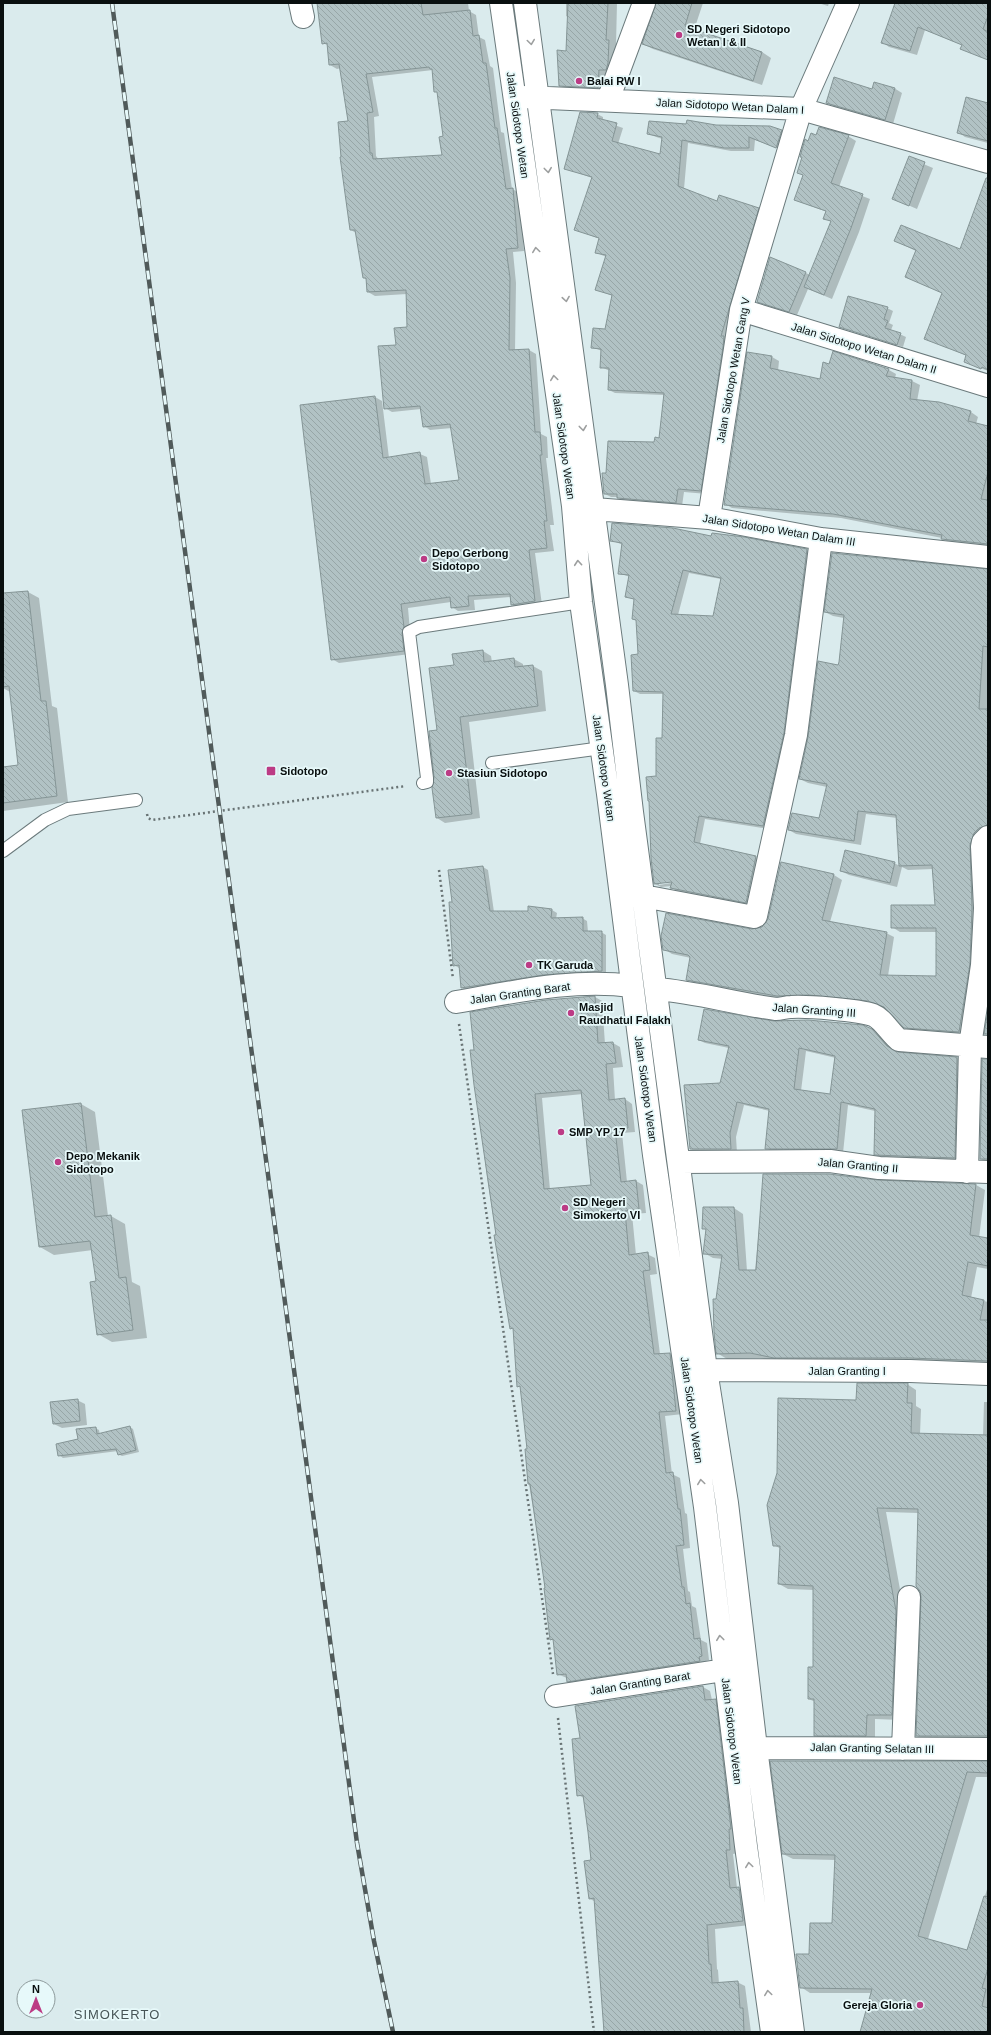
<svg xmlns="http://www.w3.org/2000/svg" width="991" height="2035" font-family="Arial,sans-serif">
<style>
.shadow{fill:#0003;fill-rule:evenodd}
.building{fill:url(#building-back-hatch);stroke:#859596;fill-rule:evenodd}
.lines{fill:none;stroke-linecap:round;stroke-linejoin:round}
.lane-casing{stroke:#6b7a7c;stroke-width:14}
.street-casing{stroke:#6b7a7c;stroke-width:24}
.path{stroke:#687374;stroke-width:2.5;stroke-dasharray:2 3;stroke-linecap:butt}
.lane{stroke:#fff;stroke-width:12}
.street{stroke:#fff;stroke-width:22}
.rail-casing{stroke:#505a5a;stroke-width:4.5}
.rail{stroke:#e7f9fa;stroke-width:3;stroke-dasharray:9;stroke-linecap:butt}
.oneway{stroke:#9d9f9f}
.poi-dot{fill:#bc3b85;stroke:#e7f9fa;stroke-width:1.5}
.labels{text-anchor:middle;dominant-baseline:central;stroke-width:3.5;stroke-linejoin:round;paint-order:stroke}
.poi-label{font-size:11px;font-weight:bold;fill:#090f0f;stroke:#e7f9fa;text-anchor:start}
.street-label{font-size:11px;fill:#090f0f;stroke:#e7f9fa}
.quarter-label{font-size:13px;letter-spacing:1px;fill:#475557;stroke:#e7f9fa}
</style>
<defs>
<pattern id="building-back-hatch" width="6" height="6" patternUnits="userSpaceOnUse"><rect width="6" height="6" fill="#b1c2c4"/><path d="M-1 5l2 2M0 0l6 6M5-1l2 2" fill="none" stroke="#97a6a7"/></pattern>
</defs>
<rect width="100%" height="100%" fill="#daebed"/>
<path class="shadow" d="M 317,3 L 468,3 L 469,11 L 476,15 L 479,37 L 485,40 L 490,66 L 493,68 L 501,132 L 504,133 L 512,189 L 520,193 L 524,251 L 513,252 L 516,283 L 515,351 L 529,350 L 536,354 L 541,434 L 547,437 L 548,458 L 546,458 L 554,525 L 550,525 L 554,551 L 535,553 L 542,605 L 519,609 L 512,605 L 511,597 L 474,600 L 475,610 L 458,611 L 452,607 L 451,602 L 408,608 L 410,631 L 410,654 L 339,663 L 332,659 L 301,406 L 375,397 L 382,401 L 389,458 L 420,454 L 427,457 L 431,484 L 460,481 L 452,428 L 430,430 L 424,426 L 421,409 L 392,412 L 385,408 L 397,346 L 408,328 L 407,294 L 375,296 L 368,292 L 367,280 L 364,278 L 356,233 L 351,230 L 342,157 L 349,122 L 341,68 L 337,69 L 330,65 L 329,46 L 323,43 ZM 433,70 L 435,91 L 439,93 L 444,137 L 443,156 L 379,160 L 376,156 L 374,117 L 379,116 L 372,77 Z
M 566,3 L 617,3 L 616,45 L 618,47 L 607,92 L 570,91 L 560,85 L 567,52 L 568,17 L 566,16 Z
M 658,3 L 703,3 L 694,30 L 762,52 L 771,58 L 762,85 L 653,49 L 643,44 Z
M 818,3 L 829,3 L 828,6 Z
M 896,3 L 988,3 L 988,60 L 962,49 L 963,45 L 925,30 L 917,55 L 889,47 L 882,42 Z
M 894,88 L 902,93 L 893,124 L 835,107 L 827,103 L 873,90 Z
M 988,100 L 988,143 L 965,137 L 958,132 L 987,104 Z
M 597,114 L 603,117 L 603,121 L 623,128 L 618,144 L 661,155 L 662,139 L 648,134 L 716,126 L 781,131 L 787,135 L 783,150 L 755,140 L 754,151 L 731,151 L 688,143 L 684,189 L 718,202 L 758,208 L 764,212 L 707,494 L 684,492 L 682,506 L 624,501 L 618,497 L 611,497 L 605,494 L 607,474 L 660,439 L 664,395 L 615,393 L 609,390 L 610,371 L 601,367 L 602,351 L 592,347 L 606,330 L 613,296 L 597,290 L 606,257 L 597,253 L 600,239 L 576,230 L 592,178 L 565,168 Z
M 848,136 L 856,141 L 839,187 L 870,199 L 859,232 L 832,299 L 808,289 L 797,315 L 766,306 L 758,301 L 806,273 L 810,275 L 831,222 L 825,218 L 827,212 L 795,200 L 803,175 L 798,172 L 809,142 L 817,137 Z
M 909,158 L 933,168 L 917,209 L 894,199 Z
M 988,207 L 988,371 L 965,362 L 967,356 L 925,338 L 943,293 L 906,277 L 916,251 L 895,241 L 960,250 Z
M 887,308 L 893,311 L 889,323 L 893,325 L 891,330 L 906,337 L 903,347 L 841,327 Z
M 772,357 L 779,361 L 778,371 L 820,380 L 889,370 L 896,374 L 895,378 L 912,381 L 920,385 L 917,401 L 971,412 L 978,417 L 976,424 L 988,427 L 988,547 L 950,543 L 942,538 L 841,518 L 732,508 L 725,504 Z
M 712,537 L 807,550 L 813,554 L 789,737 L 769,829 L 705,819 L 700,844 L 756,857 L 762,861 L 752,906 L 677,891 L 672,888 L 672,886 L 661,887 L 655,884 L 657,777 L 663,739 L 664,694 L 640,694 L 634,691 L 639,655 L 637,621 L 633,619 L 635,600 L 626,596 L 630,577 L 619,573 L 623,545 L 611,540 ZM 689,573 L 721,579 L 714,617 L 678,615 ZM 676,880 L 677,882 L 659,885 L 659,883 Z
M 988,570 L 988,833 L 967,1036 L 913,1032 L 905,1027 L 887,1009 L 877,1005 L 785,1000 L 695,984 L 687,979 L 691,958 L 672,954 L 664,949 L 762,928 L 769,919 L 782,863 L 834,875 L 842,880 L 830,922 L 886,933 L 894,937 L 888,976 L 936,977 L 937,932 L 900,932 L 892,927 L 936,906 L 933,869 L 908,870 L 902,867 L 897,887 L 849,875 L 841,871 L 894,863 L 900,866 L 897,818 L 866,814 L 861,845 L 796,834 L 789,830 L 820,819 L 827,787 L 808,783 L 800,779 L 840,662 L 844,618 L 833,616 L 825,612 Z
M 28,592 L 39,598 L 52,706 L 57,708 L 68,802 L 3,811 L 3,768 L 19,766 L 10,692 L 3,688 L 3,594 Z
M 483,651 L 491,656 L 492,662 L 514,659 L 523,664 L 523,667 L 533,666 L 542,671 L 546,711 L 469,722 L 480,818 L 445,823 L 437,818 L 435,777 L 438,731 L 455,666 Z
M 483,867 L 488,870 L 494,912 L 529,912 L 529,908 L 552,910 L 557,913 L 556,919 L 582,918 L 587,921 L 588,932 L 601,932 L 606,935 L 606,974 L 467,991 L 462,988 L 459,968 L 454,965 L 454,903 Z
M 595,997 L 602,1001 L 605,1044 L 613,1043 L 620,1047 L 623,1067 L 613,1068 L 615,1100 L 625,1099 L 632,1104 L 635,1132 L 622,1133 L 627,1182 L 636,1181 L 643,1185 L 646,1213 L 632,1214 L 636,1255 L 647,1254 L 655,1258 L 657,1274 L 650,1275 L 660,1354 L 670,1354 L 677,1358 L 683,1414 L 665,1416 L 672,1474 L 680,1478 L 685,1513 L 687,1514 L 690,1548 L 683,1549 L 688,1591 L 690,1592 L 692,1606 L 696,1608 L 701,1640 L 707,1643 L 709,1660 L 706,1661 L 706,1665 L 575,1685 L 568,1681 L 567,1678 L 557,1674 L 554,1641 L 551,1639 L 546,1589 L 529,1484 L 528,1449 L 521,1388 L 518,1386 L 514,1330 L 511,1328 L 487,1177 L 471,1051 ZM 583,1094 L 592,1186 L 550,1190 L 542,1098 Z
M 774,1022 L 871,1030 L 879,1034 L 897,1053 L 957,1058 L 964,1062 L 961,1162 L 881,1158 L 875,1154 L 875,1111 L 848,1105 L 843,1153 L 773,1152 L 766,1148 L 770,1111 L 744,1105 L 736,1137 L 737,1153 L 698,1153 L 691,1149 L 721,1084 L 729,1048 L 705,1043 L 699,1040 ZM 806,1051 L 836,1058 L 831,1095 L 801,1091 Z
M 988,1060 L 988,1163 L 981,1159 Z
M 81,1104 L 95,1112 L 108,1216 L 111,1216 L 125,1224 L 132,1282 L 140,1286 L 147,1338 L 112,1342 L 98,1334 L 97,1282 L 93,1250 L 54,1255 L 40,1247 Z
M 764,1175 L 976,1185 L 985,1190 L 979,1238 L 988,1239 L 988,1269 L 977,1267 L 971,1298 L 988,1302 L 988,1366 L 784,1363 L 760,1358 L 727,1359 L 717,1353 L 717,1300 L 723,1259 L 713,1258 L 704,1253 L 706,1230 L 703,1228 L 704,1208 L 734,1208 L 743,1214 L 747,1271 L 755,1271 Z
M 907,1384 L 916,1390 L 916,1406 L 921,1409 L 920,1434 L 983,1436 L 984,1402 L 988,1402 L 988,1741 L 926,1741 L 917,1736 L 922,1597 L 918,1513 L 886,1512 L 905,1617 L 901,1720 L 875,1719 L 875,1741 L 824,1740 L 815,1735 L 815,1702 L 809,1699 L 814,1668 L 814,1590 L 788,1589 L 779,1584 L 781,1549 L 774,1545 L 857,1401 Z
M 77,1400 L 85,1404 L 87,1425 L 62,1428 L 54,1424 Z
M 130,1427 L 133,1429 L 139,1452 L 122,1456 L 118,1454 L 118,1451 L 63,1458 L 59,1455 L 95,1428 L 99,1430 L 100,1435 Z
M 703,1687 L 710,1691 L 712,1700 L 715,1700 L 723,1704 L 738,1853 L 733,1854 L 737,1888 L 746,1892 L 750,1925 L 715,1929 L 717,1969 L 718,1970 L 719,1984 L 737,1982 L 745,1986 L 751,2032 L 608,2032 L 596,1902 L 590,1899 L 592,1861 L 584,1798 L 578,1795 L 581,1739 Z
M 988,1762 L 988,1777 L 976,1777 L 928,1939 L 968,1952 L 988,1886 L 988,2032 L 861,2032 L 872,1993 L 810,1993 L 801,1987 L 810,1955 L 833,1924 L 836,1860 L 793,1859 L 783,1854 Z"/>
<path class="building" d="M 317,3 L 421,3 L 423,15 L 470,10 L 473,36 L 479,35 L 483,63 L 486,63 L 495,128 L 497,128 L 506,189 L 513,188 L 518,248 L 506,249 L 510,278 L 509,350 L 529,349 L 535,432 L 540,432 L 542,455 L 540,455 L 547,521 L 544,521 L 547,548 L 529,550 L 535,601 L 511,605 L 510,594 L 468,596 L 469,606 L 451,608 L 450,597 L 401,604 L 404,627 L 402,633 L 404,651 L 331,660 L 300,405 L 375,396 L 383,458 L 420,452 L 425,484 L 459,480 L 450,424 L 423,427 L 420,406 L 384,409 L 378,346 L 396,345 L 394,328 L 407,327 L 406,290 L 367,292 L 366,278 L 363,278 L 355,230 L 350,230 L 340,157 L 341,157 L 338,122 L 348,121 L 339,64 L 329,65 L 327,43 L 322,44 ZM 429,67 L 430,69 L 432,69 L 434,92 L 437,92 L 443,136 L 439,137 L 442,155 L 373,159 L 372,153 L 370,153 L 367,113 L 373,112 L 366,74 Z
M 568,3 L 608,3 L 606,40 L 609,40 L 608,63 L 606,70 L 599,70 L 598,88 L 559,86 L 557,50 L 566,51 Z
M 656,3 L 692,3 L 685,26 L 762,52 L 753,81 L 642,44 Z
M 895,3 L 988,3 L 988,16 L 983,29 L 988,32 L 988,60 L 960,49 L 962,45 L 918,27 L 910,51 L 881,43 Z
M 834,77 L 872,89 L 874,82 L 895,88 L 885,120 L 826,103 Z
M 966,97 L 988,103 L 988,141 L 957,133 Z
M 580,112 L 598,113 L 597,118 L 617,123 L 612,141 L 660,154 L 662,137 L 647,134 L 649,121 L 686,124 L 687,120 L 716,125 L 770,126 L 782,130 L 776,148 L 749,137 L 749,148 L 724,148 L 682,140 L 678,186 L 717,201 L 719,195 L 759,208 L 721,336 L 724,336 L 723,347 L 701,491 L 678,489 L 676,503 L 617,498 L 617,494 L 604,494 L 602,473 L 606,473 L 608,441 L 654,442 L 655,437 L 659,438 L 664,393 L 608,390 L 609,368 L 600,368 L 601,349 L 591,348 L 593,328 L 605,329 L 612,295 L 595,290 L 606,255 L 595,253 L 599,238 L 574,230 L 592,177 L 564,169 Z
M 819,127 L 849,135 L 831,183 L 863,194 L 851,228 L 824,295 L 804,287 L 831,221 L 823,219 L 826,211 L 794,200 L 803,175 L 797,173 L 802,157 L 800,157 L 805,139 L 808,141 L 811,133 L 816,135 Z
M 909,156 L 925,162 L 909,206 L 892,199 Z
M 986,178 L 988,178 L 988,370 L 982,367 L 981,369 L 964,362 L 966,355 L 924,339 L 942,293 L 905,277 L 916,250 L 894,241 L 901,225 L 960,249 Z
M 770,257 L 806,272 L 789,312 L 757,302 Z
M 848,296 L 888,307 L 884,319 L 888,321 L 885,328 L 901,333 L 897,345 L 839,327 Z
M 833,351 L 889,369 L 886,376 L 912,380 L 910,399 L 939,402 L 971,411 L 968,421 L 988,426 L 988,472 L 981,499 L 988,500 L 988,544 L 941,539 L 942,535 L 833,514 L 724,505 L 747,352 L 772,356 L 770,368 L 820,379 L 823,362 L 829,364 Z
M 612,523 L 673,528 L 711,536 L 712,533 L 744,537 L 807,549 L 784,733 L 763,826 L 699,816 L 694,842 L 756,856 L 746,903 L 670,888 L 672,882 L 654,884 L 651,858 L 649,801 L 648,801 L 646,777 L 656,776 L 656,738 L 662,738 L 663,692 L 633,691 L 631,655 L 638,654 L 636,620 L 632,619 L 634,599 L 625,597 L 629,575 L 618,574 L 622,543 L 610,541 ZM 683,570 L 721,578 L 713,616 L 671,614 Z
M 832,553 L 988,569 L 988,647 L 983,646 L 979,709 L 988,709 L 988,825 L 979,828 L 974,833 L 970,845 L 972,908 L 970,964 L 959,1032 L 904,1028 L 884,1007 L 868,1001 L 809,995 L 777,996 L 686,980 L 690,957 L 688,955 L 663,950 L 661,936 L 666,913 L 752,929 L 762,927 L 768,919 L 781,862 L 834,874 L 822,920 L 887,932 L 880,975 L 936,976 L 936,928 L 891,928 L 891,905 L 935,905 L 932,865 L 899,866 L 896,815 L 858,811 L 854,841 L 788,830 L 792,813 L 819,818 L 827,784 L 799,779 L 808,737 L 818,661 L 838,665 L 839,662 L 844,615 L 824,612 Z
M 28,591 L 41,701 L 46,701 L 57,796 L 3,803 L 3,767 L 18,765 L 9,686 L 3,687 L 3,593 Z
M 483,650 L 484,662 L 514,658 L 515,667 L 533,665 L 538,706 L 460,717 L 472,814 L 436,818 L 432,788 L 434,777 L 429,731 L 437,730 L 429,668 L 454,665 L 452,654 Z
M 845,850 L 895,862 L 890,883 L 840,871 Z
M 483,866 L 490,911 L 528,911 L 528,906 L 552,909 L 551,918 L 583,917 L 583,931 L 602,931 L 602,971 L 543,975 L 461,988 L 459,965 L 453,966 L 449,902 L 452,902 L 448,870 Z
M 595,996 L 598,1043 L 613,1042 L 616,1063 L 606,1064 L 609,1100 L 625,1098 L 628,1128 L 615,1129 L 621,1182 L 636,1180 L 639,1209 L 625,1211 L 629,1255 L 648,1252 L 650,1270 L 643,1271 L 654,1354 L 670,1353 L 676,1411 L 659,1412 L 666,1473 L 673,1472 L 678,1509 L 680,1509 L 684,1545 L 676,1546 L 682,1587 L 684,1587 L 686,1604 L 690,1603 L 694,1639 L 700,1638 L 702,1656 L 699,1657 L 700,1661 L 567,1682 L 566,1674 L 557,1675 L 553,1639 L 550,1640 L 544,1588 L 545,1588 L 530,1484 L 528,1484 L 525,1449 L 527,1449 L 520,1386 L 517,1387 L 513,1328 L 510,1329 L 494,1235 L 496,1235 L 474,1085 L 470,1050 L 474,1050 L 470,1012 L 546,1000 ZM 581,1090 L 591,1185 L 544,1189 L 535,1094 Z
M 704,1009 L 774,1021 L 808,1020 L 863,1025 L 872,1029 L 887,1046 L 898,1052 L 957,1057 L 955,1158 L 874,1155 L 875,1109 L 841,1102 L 837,1149 L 765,1149 L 769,1109 L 737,1102 L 730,1133 L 731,1149 L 690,1149 L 684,1085 L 720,1083 L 729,1046 L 698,1040 ZM 799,1048 L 835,1056 L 830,1094 L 794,1089 Z
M 988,1010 L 988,1034 L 984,1034 Z
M 982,1059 L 988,1059 L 988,1159 L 980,1159 Z
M 81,1103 L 95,1217 L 111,1215 L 119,1278 L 126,1277 L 133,1330 L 97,1335 L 90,1282 L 96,1281 L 90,1241 L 39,1247 L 22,1110 Z
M 763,1174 L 829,1174 L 878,1180 L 976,1184 L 970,1235 L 988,1238 L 988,1266 L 968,1262 L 962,1295 L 984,1300 L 980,1320 L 988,1320 L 988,1361 L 910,1358 L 774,1358 L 750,1353 L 716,1354 L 714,1332 L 713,1299 L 716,1299 L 722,1255 L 703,1254 L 706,1229 L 702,1229 L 703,1207 L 734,1207 L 739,1270 L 756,1270 Z
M 857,1383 L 908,1383 L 907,1403 L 912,1403 L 911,1433 L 988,1435 L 988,1736 L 916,1736 L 921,1597 L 920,1591 L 916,1586 L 918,1509 L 877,1508 L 896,1611 L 892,1715 L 867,1715 L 866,1736 L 814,1736 L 814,1699 L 808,1699 L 808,1667 L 813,1667 L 813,1586 L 778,1584 L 780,1546 L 773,1546 L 767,1505 L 777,1473 L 778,1398 L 856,1400 Z
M 78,1399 L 80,1421 L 53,1424 L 50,1402 Z
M 130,1426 L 136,1450 L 118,1455 L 116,1449 L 58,1456 L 56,1444 L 78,1439 L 76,1429 L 96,1427 L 97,1434 Z
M 703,1686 L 705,1700 L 716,1699 L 731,1829 L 729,1829 L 730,1850 L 726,1850 L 730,1888 L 739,1887 L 743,1921 L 707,1925 L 709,1964 L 711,1964 L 712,1983 L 738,1981 L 740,2008 L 743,2008 L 744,2032 L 604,2032 L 594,1898 L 589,1899 L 584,1861 L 591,1860 L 588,1832 L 583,1795 L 577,1796 L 572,1739 L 580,1738 L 575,1706 Z
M 770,1761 L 988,1761 L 988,1773 L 967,1772 L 918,1936 L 967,1950 L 984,1896 L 988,1897 L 988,1968 L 982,1988 L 986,1989 L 982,2006 L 988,2008 L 988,2032 L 860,2032 L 872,1989 L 800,1988 L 796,1954 L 809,1954 L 810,1923 L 832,1923 L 835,1855 L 782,1854 Z"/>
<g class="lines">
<defs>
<path id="lane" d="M 492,763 L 602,748
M 423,783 L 427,782 L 427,778 L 409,632 L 419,627 L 581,602
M 3,851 L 45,820 L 68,809 L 136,800"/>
<path id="street" d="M 300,3 L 303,17
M 501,3 L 573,506 L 581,602 L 608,794 L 654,1155 L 705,1507 L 746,1846 L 772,2032
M 525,3 L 617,685 L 632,812 L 706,1370 L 727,1503 L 756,1748 L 793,2032
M 525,97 L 801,109 L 988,162
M 608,100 L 644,3
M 741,310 L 988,386
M 594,509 L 709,518 L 821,539 L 988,557
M 709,518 L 741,310 L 801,109 L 848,3
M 988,837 L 983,842 L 982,847 L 985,908 L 982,965 L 988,966
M 643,896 L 754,917 L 756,916 L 796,735 L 821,539
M 656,989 C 697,992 736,1004 776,1009 C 781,1009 786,1007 791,1007 C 807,1006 858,1010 873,1015 C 883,1019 890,1033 899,1040 L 988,1047
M 456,1002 C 514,992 574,978 632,986
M 679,1162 L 830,1161 L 879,1168 L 988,1172
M 967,1172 L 970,1046 L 982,965
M 706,1370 L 910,1371 L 988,1374
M 556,1696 L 724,1670
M 756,1748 L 988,1749
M 903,1749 L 909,1597"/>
</defs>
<use href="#lane" class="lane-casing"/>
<use href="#street" class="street-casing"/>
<path class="path" d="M 147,814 L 148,818 L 152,820 L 406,786
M 439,870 L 453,979
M 459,1024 L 553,1674
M 558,1718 L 594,2032"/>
<use href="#lane" class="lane"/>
<use href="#street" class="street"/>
<defs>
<path id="rail" d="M 112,3 L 357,1843 L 374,1941 L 393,2032"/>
</defs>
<use href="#rail" class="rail-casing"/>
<use href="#rail" class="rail"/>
</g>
<defs><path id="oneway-chevron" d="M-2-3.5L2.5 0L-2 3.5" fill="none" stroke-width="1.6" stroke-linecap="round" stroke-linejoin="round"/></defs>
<g class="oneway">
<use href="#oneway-chevron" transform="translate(531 42) rotate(82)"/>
<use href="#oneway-chevron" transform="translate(548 170) rotate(83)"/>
<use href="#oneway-chevron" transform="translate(536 250) rotate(-98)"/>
<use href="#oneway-chevron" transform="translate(566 299) rotate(81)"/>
<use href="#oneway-chevron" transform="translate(554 378) rotate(-98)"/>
<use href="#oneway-chevron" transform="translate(583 428) rotate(83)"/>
<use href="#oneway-chevron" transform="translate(578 563) rotate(-95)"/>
<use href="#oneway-chevron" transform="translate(701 1482) rotate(-98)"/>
<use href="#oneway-chevron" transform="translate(720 1638) rotate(-97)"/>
<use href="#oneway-chevron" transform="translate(749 1865) rotate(-98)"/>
<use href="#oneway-chevron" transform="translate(768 1993) rotate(-98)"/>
</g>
<g class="poi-dot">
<circle cx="679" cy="35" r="4"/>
<circle cx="579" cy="81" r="4"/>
<circle cx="424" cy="559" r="4"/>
<rect x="266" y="766" width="10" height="10" rx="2"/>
<circle cx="449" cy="773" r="4"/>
<circle cx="529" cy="965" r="4"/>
<circle cx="571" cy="1013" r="4"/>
<circle cx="561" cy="1132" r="4"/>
<circle cx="58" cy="1162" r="4"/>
<circle cx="565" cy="1208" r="4"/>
<circle cx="920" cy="2005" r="4"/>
</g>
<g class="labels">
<g class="poi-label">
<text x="687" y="29">SD Negeri Sidotopo<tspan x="687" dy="13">Wetan I &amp; II</tspan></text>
<text x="587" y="81">Balai RW I</text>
<text x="432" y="553">Depo Gerbong<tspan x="432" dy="13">Sidotopo</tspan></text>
<text x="280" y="771">Sidotopo</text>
<text x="457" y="773">Stasiun Sidotopo</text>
<text x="537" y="965">TK Garuda</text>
<text x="579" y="1007">Masjid<tspan x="579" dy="13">Raudhatul Falakh</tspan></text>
<text x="569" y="1132">SMP YP 17</text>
<text x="66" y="1156">Depo Mekanik<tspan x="66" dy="13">Sidotopo</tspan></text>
<text x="573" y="1202">SD Negeri<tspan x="573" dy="13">Simokerto VI</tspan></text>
<text x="912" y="2005" text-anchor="end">Gereja Gloria</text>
</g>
<g class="street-label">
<text transform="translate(730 106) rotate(3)">Jalan Sidotopo Wetan Dalam I</text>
<text transform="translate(518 125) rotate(82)">Jalan Sidotopo Wetan</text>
<text transform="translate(864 348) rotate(17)">Jalan Sidotopo Wetan Dalam II</text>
<text transform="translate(733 370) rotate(-80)">Jalan Sidotopo Wetan Gang V</text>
<text transform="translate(564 446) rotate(82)">Jalan Sidotopo Wetan</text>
<text transform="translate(779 530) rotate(9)">Jalan Sidotopo Wetan Dalam III</text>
<text transform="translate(604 768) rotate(82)">Jalan Sidotopo Wetan</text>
<text transform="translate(520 993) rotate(-8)">Jalan Granting Barat</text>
<text transform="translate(814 1010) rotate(4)">Jalan Granting III</text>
<text transform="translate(646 1089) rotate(82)">Jalan Sidotopo Wetan</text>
<text transform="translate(858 1165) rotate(5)">Jalan Granting II</text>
<text x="847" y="1371">Jalan Granting I</text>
<text transform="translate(692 1410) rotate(82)">Jalan Sidotopo Wetan</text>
<text transform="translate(640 1683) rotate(-9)">Jalan Granting Barat</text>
<text transform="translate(732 1731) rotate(83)">Jalan Sidotopo Wetan</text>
<text transform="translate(872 1748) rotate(1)">Jalan Granting Selatan III</text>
</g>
<g class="quarter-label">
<text x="117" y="2014">SIMOKERTO</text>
</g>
</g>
<rect width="991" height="2035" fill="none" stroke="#090f0f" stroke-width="8"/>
<g transform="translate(36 1999)"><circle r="19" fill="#e7f9fa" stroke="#8e9b9c"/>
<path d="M0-3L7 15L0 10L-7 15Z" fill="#bc3b85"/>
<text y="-6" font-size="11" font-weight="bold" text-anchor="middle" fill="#090f0f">N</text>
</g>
</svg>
